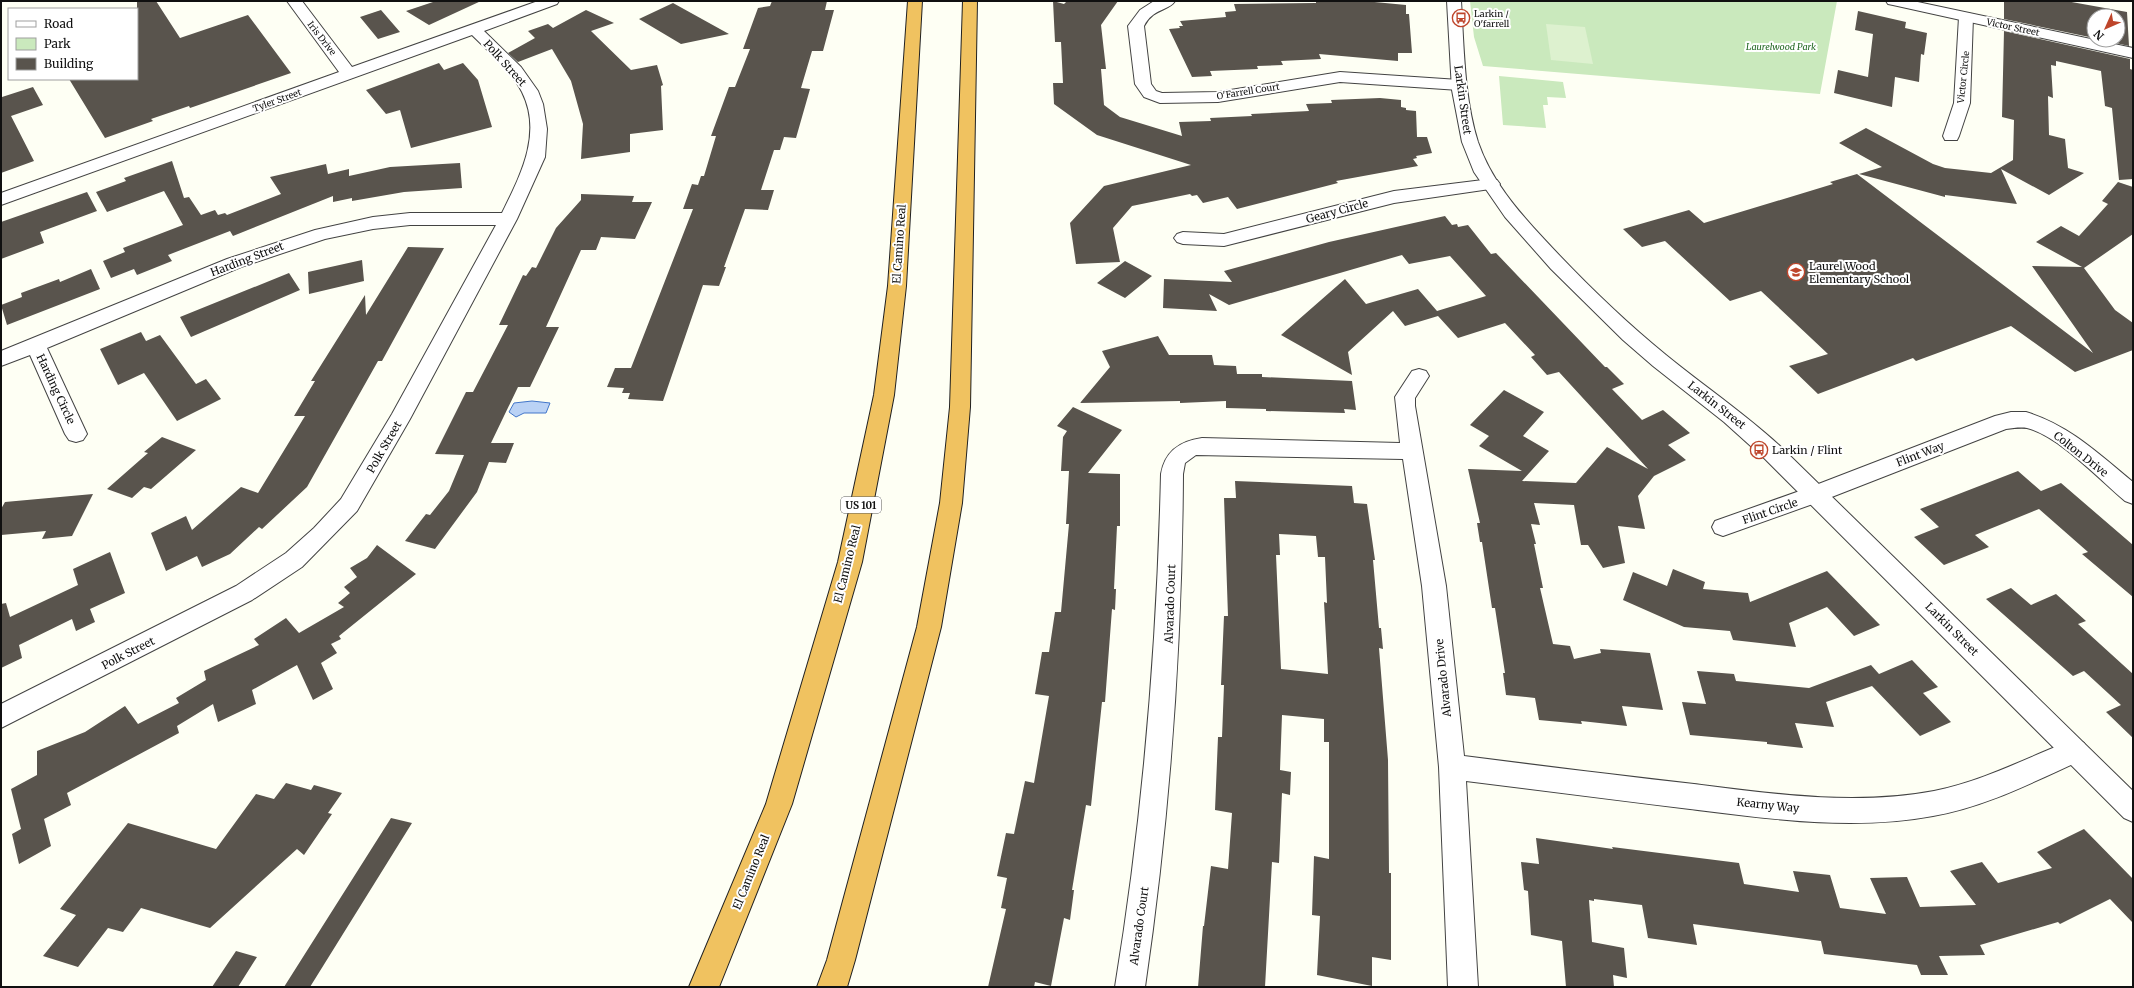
<svg xmlns="http://www.w3.org/2000/svg" width="2134" height="988" font-family="Merriweather,serif">
<style>
.green{fill:#cae9bd}
.pitch{fill:#ddf1cf}
.water{fill:#bad2f5;stroke:#4276ca}
.building{fill:#59544d;fill-rule:evenodd}
.lines{fill:none;stroke-linecap:round;stroke-linejoin:round}
.minor-casing{stroke:#434343;stroke-width:2}
.tertiary-casing{stroke:#434343;stroke-width:2}
.motorway-casing{stroke:#212121;stroke-width:2}
.minor{fill:#fff;fill-rule:evenodd}
.tertiary{fill:#fff;fill-rule:evenodd}
.motorway{fill:#f0c260;fill-rule:evenodd}
.labels{text-anchor:middle;dominant-baseline:central;stroke-width:4;stroke-linejoin:round;paint-order:stroke}
.far-poi-label{font-size:9px;fill:#101010;stroke:#fff;text-anchor:start}
.far-street-label{font-size:9px;fill:#101010;stroke:#fff}
.far-park-label{font-size:9px;font-style:italic;fill:#216722;stroke:#fff}
.shield{fill:#fff;stroke:#585858;stroke-width:1}
.shield-label{font-size:10px;font-weight:bold;fill:#101010}
.street-label{font-size:11px;fill:#101010;stroke:#fff}
.poi-label{font-size:11px;fill:#101010;stroke:#fff;text-anchor:start}
</style>
<rect width="100%" height="100%" fill="#fefff4"/>
<path class="green" d="M 1470,1 L 1837,1 L 1820,94 L 1483,66 L 1474,37 Z
M 1499,76 L 1563,82 L 1566,98 L 1547,97 L 1548,105 L 1543,105 L 1546,128 L 1503,125 Z"/>
<path class="pitch" d="M 1546,24 L 1585,27 L 1593,64 L 1551,60 Z"/>
<path class="water" d="M 532,401 L 550,403 L 546,413 L 524,413 L 516,417 L 509,412 L 514,403 Z"/>
<path class="building" d="M 137,1 L 156,1 L 180,38 L 248,15 L 291,73 L 190,108 L 189,106 L 151,119 L 153,121 L 105,138 L 69,79 L 137,79 Z
M 436,1 L 481,1 L 429,25 L 406,11 Z
M 772,1 L 827,1 L 825,10 L 834,10 L 823,51 L 812,51 L 801,88 L 810,89 L 796,138 L 784,137 L 780,150 L 774,150 L 761,190 L 774,190 L 768,210 L 745,209 L 724,267 L 726,267 L 719,286 L 703,285 L 663,401 L 628,399 L 630,393 L 622,393 L 624,388 L 607,387 L 615,368 L 631,368 L 693,209 L 683,209 L 692,184 L 698,185 L 701,176 L 704,176 L 716,136 L 711,136 L 729,87 L 735,87 L 750,49 L 743,49 L 758,8 L 770,6 Z
M 1053,1 L 1064,4 L 1067,1 L 1118,1 L 1101,25 L 1106,69 L 1101,69 L 1104,105 L 1120,117 L 1182,136 L 1179,122 L 1211,121 L 1210,118 L 1252,116 L 1251,114 L 1309,111 L 1306,104 L 1332,103 L 1331,100 L 1380,98 L 1401,100 L 1401,107 L 1406,108 L 1406,110 L 1416,111 L 1417,137 L 1427,137 L 1432,153 L 1416,156 L 1417,158 L 1413,159 L 1418,166 L 1336,181 L 1338,183 L 1237,209 L 1228,197 L 1203,203 L 1197,195 L 1192,196 L 1190,194 L 1132,206 L 1113,228 L 1120,262 L 1076,264 L 1070,223 L 1104,186 L 1191,165 L 1097,135 L 1054,104 L 1053,83 L 1063,83 L 1061,42 L 1055,42 Z
M 1316,1 L 1364,1 L 1406,5 L 1406,14 L 1409,14 L 1412,53 L 1398,53 L 1398,61 L 1319,54 L 1321,59 L 1281,61 L 1283,65 L 1257,66 L 1258,69 L 1210,71 L 1212,76 L 1192,77 L 1169,29 L 1180,28 L 1179,26 L 1183,26 L 1180,21 L 1226,17 L 1225,12 L 1236,11 L 1234,4 L 1316,3 Z
M 2004,1 L 2066,1 L 2127,12 L 2129,46 L 2103,40 L 2118,40 L 2118,16 L 2094,16 L 2094,38 L 2004,19 Z
M 673,3 L 729,34 L 681,44 L 639,19 Z
M 381,10 L 400,32 L 378,39 L 360,17 Z
M 586,10 L 614,23 L 591,31 L 631,70 L 657,65 L 663,85 L 661,86 L 663,130 L 630,134 L 630,152 L 581,159 L 583,124 L 571,81 L 552,49 L 518,62 L 508,53 L 535,38 L 528,31 L 548,24 L 553,28 Z
M 1858,11 L 1906,22 L 1905,28 L 1927,33 L 1924,55 L 1921,54 L 1919,82 L 1895,77 L 1892,107 L 1834,93 L 1838,70 L 1868,77 L 1873,34 L 1855,30 Z
M 2004,31 L 2130,59 L 2130,69 L 2133,70 L 2133,179 L 2119,180 L 2112,108 L 2105,106 L 2101,71 L 2056,61 L 2056,66 L 2051,65 L 2053,98 L 2048,96 L 2049,135 L 2065,139 L 2068,168 L 2084,173 L 2049,195 L 2001,169 L 2017,204 L 1945,195 L 1945,197 L 1859,174 L 1882,167 L 1839,143 L 1866,128 L 1933,164 L 1945,168 L 1991,173 L 2013,160 L 2014,120 L 2002,117 Z
M 439,63 L 444,70 L 463,63 L 478,80 L 492,127 L 411,148 L 400,110 L 386,114 L 366,90 Z
M 33,87 L 43,105 L 11,116 L 34,161 L 1,173 L 1,94 L 2,97 Z
M 172,161 L 184,198 L 189,197 L 201,215 L 215,210 L 218,215 L 225,213 L 227,215 L 281,194 L 270,177 L 326,164 L 328,174 L 349,169 L 349,176 L 390,167 L 460,163 L 462,188 L 404,192 L 352,201 L 352,198 L 333,202 L 333,196 L 233,236 L 230,231 L 168,255 L 172,261 L 137,275 L 134,269 L 111,278 L 103,261 L 125,252 L 123,248 L 183,225 L 164,191 L 107,212 L 96,192 L 126,181 L 124,178 Z
M 1857,174 L 2093,353 L 2032,266 L 2082,267 L 2036,242 L 2061,226 L 2079,236 L 2108,204 L 2102,201 L 2118,182 L 2133,187 L 2133,234 L 2084,268 L 2115,310 L 2133,323 L 2133,350 L 2075,372 L 2011,326 L 1916,361 L 1913,358 L 1818,394 L 1789,366 L 1828,354 L 1761,291 L 1730,301 L 1665,241 L 1642,247 L 1623,229 L 1689,210 L 1704,223 L 1833,184 L 1830,182 Z
M 87,192 L 97,211 L 40,232 L 44,243 L 1,259 L 1,222 Z
M 581,194 L 634,196 L 632,202 L 652,202 L 635,239 L 601,237 L 596,250 L 581,250 L 546,327 L 559,327 L 530,387 L 518,387 L 491,443 L 514,443 L 506,463 L 489,462 L 477,492 L 435,549 L 405,541 L 426,514 L 430,515 L 449,491 L 464,455 L 435,454 L 466,392 L 473,392 L 508,325 L 499,325 L 523,275 L 526,276 L 532,267 L 536,268 L 556,228 L 581,200 Z
M 1445,216 L 1452,225 L 1457,224 L 1458,227 L 1468,225 L 1491,254 L 1496,253 L 1605,367 L 1607,367 L 1624,384 L 1612,389 L 1642,420 L 1663,410 L 1690,433 L 1668,445 L 1686,460 L 1654,476 L 1638,496 L 1645,529 L 1618,526 L 1625,563 L 1603,568 L 1588,545 L 1581,545 L 1574,505 L 1534,503 L 1540,525 L 1531,524 L 1536,544 L 1534,544 L 1543,588 L 1540,588 L 1553,644 L 1570,646 L 1574,659 L 1601,653 L 1600,649 L 1650,653 L 1663,710 L 1622,706 L 1627,726 L 1581,721 L 1582,724 L 1539,720 L 1535,698 L 1506,695 L 1503,673 L 1505,673 L 1495,608 L 1492,608 L 1482,542 L 1480,542 L 1477,523 L 1480,523 L 1468,469 L 1522,471 L 1479,446 L 1489,436 L 1470,425 L 1504,390 L 1544,412 L 1523,436 L 1549,451 L 1522,481 L 1576,483 L 1607,447 L 1648,469 L 1559,372 L 1547,375 L 1531,357 L 1535,355 L 1505,323 L 1458,338 L 1438,316 L 1405,326 L 1393,311 L 1348,352 L 1352,375 L 1281,335 L 1345,279 L 1366,304 L 1418,289 L 1437,311 L 1486,296 L 1450,256 L 1409,264 L 1402,255 L 1229,305 L 1209,294 L 1217,311 L 1163,308 L 1164,279 L 1232,282 L 1224,271 L 1329,242 Z
M 408,247 L 444,248 L 382,361 L 378,361 L 307,487 L 262,529 L 259,527 L 230,554 L 202,567 L 197,556 L 166,571 L 151,533 L 186,516 L 192,530 L 241,487 L 258,493 L 305,416 L 294,416 L 315,381 L 311,381 L 365,295 L 366,315 Z
M 362,260 L 364,281 L 309,294 L 308,272 Z
M 1125,261 L 1152,276 L 1125,298 L 1097,283 Z
M 91,269 L 100,289 L 7,325 L 1,305 L 22,297 L 21,293 L 59,279 L 60,282 Z
M 289,273 L 300,290 L 191,337 L 180,317 Z
M 141,332 L 146,341 L 160,335 L 196,384 L 206,379 L 221,399 L 177,421 L 144,373 L 118,385 L 100,349 Z
M 1158,336 L 1169,355 L 1212,355 L 1214,365 L 1236,366 L 1237,374 L 1262,374 L 1262,377 L 1352,381 L 1356,410 L 1344,409 L 1345,413 L 1266,411 L 1266,409 L 1226,408 L 1226,401 L 1180,403 L 1180,401 L 1080,403 L 1110,367 L 1102,351 Z
M 1073,407 L 1122,430 L 1088,473 L 1120,474 L 1120,526 L 1117,526 L 1114,589 L 1116,589 L 1115,610 L 1112,609 L 1105,702 L 1102,702 L 1091,806 L 1086,805 L 1072,890 L 1074,890 L 1070,920 L 1064,918 L 1051,986 L 1035,982 L 1034,987 L 988,987 L 1006,909 L 1001,908 L 1007,878 L 997,876 L 1006,833 L 1014,834 L 1025,781 L 1034,783 L 1049,696 L 1035,694 L 1042,652 L 1049,652 L 1055,612 L 1061,612 L 1069,524 L 1066,524 L 1069,471 L 1061,471 L 1063,437 L 1067,431 L 1057,426 Z
M 162,437 L 196,450 L 151,489 L 144,487 L 132,498 L 107,489 L 148,453 L 144,452 Z
M 2018,471 L 2041,491 L 2061,483 L 2133,545 L 2133,597 L 2082,554 L 2088,552 L 2039,509 L 1975,535 L 1989,547 L 1944,565 L 1914,537 L 1939,527 L 1920,509 Z
M 1235,481 L 1352,486 L 1354,503 L 1367,504 L 1375,560 L 1373,560 L 1379,628 L 1381,628 L 1383,649 L 1379,648 L 1388,760 L 1389,873 L 1391,873 L 1391,960 L 1372,957 L 1372,986 L 1317,975 L 1320,916 L 1312,915 L 1314,856 L 1329,859 L 1329,742 L 1324,742 L 1324,719 L 1282,715 L 1280,770 L 1291,772 L 1290,795 L 1282,793 L 1279,863 L 1272,862 L 1265,987 L 1198,987 L 1203,926 L 1204,926 L 1211,866 L 1228,869 L 1232,813 L 1215,810 L 1218,737 L 1222,737 L 1224,685 L 1221,685 L 1224,616 L 1228,616 L 1224,498 L 1236,498 ZM 1279,534 L 1316,536 L 1318,557 L 1325,557 L 1327,603 L 1324,602 L 1328,674 L 1281,669 L 1276,555 L 1280,555 Z
M 93,494 L 72,536 L 42,539 L 46,531 L 1,535 L 1,509 L 5,502 Z
M 377,545 L 416,574 L 339,636 L 341,639 L 331,644 L 337,653 L 321,663 L 333,689 L 313,700 L 297,665 L 252,690 L 256,704 L 218,722 L 213,704 L 177,726 L 179,733 L 67,793 L 71,805 L 44,819 L 51,846 L 19,864 L 12,834 L 21,829 L 11,789 L 37,775 L 37,751 L 85,732 L 125,706 L 138,724 L 179,703 L 176,698 L 206,680 L 204,671 L 259,645 L 254,639 L 286,618 L 299,633 L 344,607 L 338,603 L 350,593 L 344,587 L 357,577 L 350,568 L 367,558 Z
M 110,552 L 125,593 L 90,609 L 95,622 L 76,631 L 72,619 L 19,645 L 22,658 L 1,668 L 1,604 L 6,603 L 10,617 L 78,585 L 73,569 Z
M 1673,569 L 1705,582 L 1703,589 L 1748,593 L 1750,602 L 1827,571 L 1880,625 L 1854,636 L 1827,607 L 1789,623 L 1796,647 L 1733,640 L 1730,631 L 1684,627 L 1623,600 L 1633,572 L 1667,586 Z
M 2011,588 L 2031,605 L 2056,594 L 2086,621 L 2078,624 L 2133,674 L 2133,738 L 2106,712 L 2121,705 L 2084,671 L 2073,676 L 1986,599 Z
M 1912,660 L 1938,687 L 1923,693 L 1951,722 L 1920,736 L 1872,686 L 1826,702 L 1834,727 L 1795,723 L 1803,748 L 1767,744 L 1767,742 L 1690,735 L 1682,702 L 1706,704 L 1697,671 L 1734,674 L 1736,681 L 1809,688 L 1871,665 L 1879,674 Z
M 286,783 L 311,790 L 314,785 L 342,793 L 328,813 L 332,814 L 304,855 L 297,849 L 210,928 L 141,908 L 123,932 L 108,928 L 78,967 L 43,956 L 76,915 L 60,909 L 128,823 L 216,849 L 256,794 L 274,799 Z
M 391,818 L 412,823 L 310,987 L 284,987 Z
M 2084,829 L 2133,879 L 2133,923 L 2110,899 L 2060,924 L 2058,922 L 1980,945 L 1985,955 L 1939,956 L 1948,975 L 1921,975 L 1917,965 L 1824,954 L 1821,941 L 1693,924 L 1697,945 L 1648,938 L 1642,905 L 1594,899 L 1594,901 L 1589,900 L 1592,942 L 1624,948 L 1627,978 L 1613,975 L 1614,987 L 1566,987 L 1562,941 L 1531,935 L 1528,891 L 1524,890 L 1521,862 L 1539,864 L 1536,838 L 1613,849 L 1612,847 L 1739,863 L 1744,884 L 1799,892 L 1793,871 L 1830,875 L 1840,908 L 1886,914 L 1870,878 L 1907,877 L 1920,907 L 1976,905 L 1950,871 L 1982,862 L 1998,883 L 2052,868 L 2037,852 Z
M 236,951 L 257,957 L 238,987 L 212,987 Z"/>
<g class="lines">
<defs>
<path id="minor" d="M 287,1 L 302,1 L 352,67 L 538,1 L 559,1 L 557,4 L 484,31 L 521,67 L 538,91 L 543,104 L 547,129 L 545,157 L 517,219 L 410,419 L 357,511 L 302,567 L 252,600 L 1,728 L 1,704 L 236,586 L 286,553 L 314,528 L 341,499 L 392,414 L 496,225 L 410,225 L 373,229 L 325,239 L 241,267 L 47,348 L 87,434 L 83,440 L 76,442 L 69,440 L 65,434 L 30,355 L 1,366 L 1,351 L 227,259 L 315,230 L 373,217 L 410,213 L 502,213 C 520,176 543,134 522,92 C 511,70 489,52 472,35 L 1,205 L 1,193 L 339,72 Z
M 1154,1 L 1175,1 C 1169,11 1153,8 1144,26 L 1151,84 L 1156,91 L 1162,93 L 1218,92 L 1340,72 L 1459,80 L 1465,82 L 1467,85 L 1465,88 L 1459,90 L 1340,82 L 1218,102 L 1160,103 L 1144,97 L 1135,84 L 1128,26 L 1140,10 Z
M 1966,13 L 1971,14 L 1973,17 L 1970,103 L 1959,136 L 1957,140 L 1945,140 L 1943,136 L 1954,103 L 1959,17 L 1961,14 Z
M 1491,179 L 1497,180 L 1500,184 L 1497,188 L 1394,203 L 1224,246 L 1183,244 L 1177,242 L 1174,238 L 1177,234 L 1183,232 L 1224,234 L 1394,191 Z
M 1419,369 L 1426,371 L 1429,376 L 1415,398 L 1415,406 L 1446,586 L 1464,756 C 1541,766 1617,775 1694,784 C 1773,794 1855,806 1934,791 C 1984,781 2028,757 2075,739 L 2084,743 L 2088,751 L 2084,759 C 2035,781 1986,807 1933,816 C 1853,831 1770,819 1690,809 C 1615,800 1540,790 1466,781 L 1478,987 L 1448,987 L 1439,767 L 1422,586 L 1403,459 L 1196,455 L 1185,463 L 1183,474 C 1182,646 1170,817 1145,987 L 1115,987 C 1143,817 1157,646 1161,474 C 1165,451 1180,441 1202,438 L 1400,443 L 1395,397 L 1412,371 Z
M 2026,412 C 2069,425 2099,454 2133,482 L 2133,504 L 2125,501 C 2100,480 2059,436 2027,428 C 2021,427 2013,428 2006,429 L 1824,500 L 1723,536 L 1715,533 L 1712,527 L 1715,521 L 1808,488 L 1995,416 L 2011,412 Z"/>
<path id="tertiary" d="M 1447,1 L 1461,1 C 1464,48 1464,97 1478,142 C 1491,180 1517,210 1544,239 C 1582,280 1623,320 1666,355 C 1704,386 1744,413 1780,446 L 2133,791 L 2133,822 L 2124,818 L 1764,458 L 1724,422 L 1653,366 L 1623,340 L 1551,269 L 1505,217 L 1474,172 L 1462,142 L 1452,90 Z
M 1886,1 L 1913,1 L 2133,48 L 2133,58 L 1893,5 L 1888,4 Z"/>
<path id="motorway" d="M 908,1 L 922,1 L 906,286 L 894,395 L 862,562 L 792,804 L 719,987 L 689,987 L 766,804 L 838,562 L 874,395 L 888,286 Z
M 963,1 L 977,1 L 970,407 L 962,503 L 941,627 L 855,960 L 847,987 L 817,987 L 827,960 L 917,627 L 940,503 L 950,407 Z"/>
</defs>
<use href="#minor" class="minor-casing"/>
<use href="#tertiary" class="tertiary-casing"/>
<use href="#motorway" class="motorway-casing"/>
<use href="#minor" class="minor"/>
<use href="#tertiary" class="tertiary"/>
<use href="#motorway" class="motorway"/>
</g>
<defs>
<symbol id="bus-ring" viewBox="-11 -11 22 22"><circle r="9.5" fill="#fff" stroke="#be452b" stroke-width="1.5"/><path d="M-5-6H5V4H4V6H2V4H-2V6H-4V4H-5ZM-3.5-4V0h7V-4ZM-3.5 1.2v1.5H-2V1.2ZM2 1.2v1.5H3.5V1.2Z" fill="#be452b"/></symbol>
<symbol id="school-ring" viewBox="-11 -11 22 22"><circle r="9.5" fill="#fff" stroke="#be452b" stroke-width="1.5"/><path d="M0-5L7-2L0 1L-7-2ZM-4 1L0 2.5L4 1V4Q0 6-4 4Z" fill="#be452b"/></symbol>
</defs>
<g fill-rule="evenodd">
<use href="#bus-ring" x="1451" y="8" width="20" height="20"/>
<use href="#school-ring" x="1786" y="262" width="20" height="20"/>
<use href="#bus-ring" x="1749" y="440" width="20" height="20"/>
</g>
<g class="labels">
<g class="far-poi-label">
<text x="1474" y="13">Larkin /<tspan x="1474" dy="10">O'farrell</tspan></text>
</g>
<g class="far-street-label">
<text transform="translate(2013 27) rotate(12)">Victor Street</text>
<text transform="translate(322 38) rotate(52)">Iris Drive</text>
<text transform="translate(1963 77) rotate(-84)">Victor Circle</text>
<text transform="translate(1248 91) rotate(-9)">O'Farrell Court</text>
<text transform="translate(277 100) rotate(-20)">Tyler Street</text>
</g>
<g class="far-park-label">
<text x="1781" y="46">Laurelwood Park</text>
</g>
<rect class="shield" x="841" y="497" width="40" height="16" rx="3"/>
<g class="shield-label">
<text x="861" y="505">US 101</text>
</g>
<g class="street-label">
<text transform="translate(505 63) rotate(48)">Polk Street</text>
<text transform="translate(1463 100) rotate(82)">Larkin Street</text>
<text transform="translate(1337 211) rotate(-15)">Geary Circle</text>
<text transform="translate(899 244) rotate(-86)">El Camino Real</text>
<text transform="translate(247 259) rotate(-21)">Harding Street</text>
<text transform="translate(56 389) rotate(65)">Harding Circle</text>
<text transform="translate(1717 405) rotate(38)">Larkin Street</text>
<text transform="translate(384 447) rotate(-60)">Polk Street</text>
<text transform="translate(1920 454) rotate(-21)">Flint Way</text>
<text transform="translate(2081 454) rotate(38)">Colton Drive</text>
<text transform="translate(1770 511) rotate(-19)">Flint Circle</text>
<text transform="translate(847 564) rotate(-76)">El Camino Real</text>
<text transform="translate(1170 604) rotate(-88)">Alvarado Court</text>
<text transform="translate(1952 629) rotate(45)">Larkin Street</text>
<text transform="translate(128 653) rotate(-27)">Polk Street</text>
<text transform="translate(1443 678) rotate(-96)">Alvarado Drive</text>
<text transform="translate(1768 805) rotate(6)">Kearny Way</text>
<text transform="translate(751 872) rotate(-68)">El Camino Real</text>
<text transform="translate(1139 926) rotate(-82)">Alvarado Court</text>
</g>
<g class="poi-label">
<text x="1809" y="266">Laurel Wood<tspan x="1809" dy="13">Elementary School</tspan></text>
<text x="1772" y="450">Larkin / Flint</text>
</g>
</g>
<rect width="2134" height="988" fill="none" stroke="#101010" stroke-width="4"/>
<rect x="8" y="8" width="130" height="72" fill="#ffffff" stroke="#9f9f9f"/>
<rect x="16" y="21" width="20" height="6" fill="#ffffff" stroke="#9f9f9f"/>
<text x="44" y="28" font-size="12" fill="#101010">Road</text>
<rect x="16" y="38" width="20" height="12" fill="#cae9bd" stroke="#9f9f9f"/>
<text x="44" y="48" font-size="12" fill="#101010">Park</text>
<rect x="16" y="58" width="20" height="12" fill="#59544d" stroke="#9f9f9f"/>
<text x="44" y="68" font-size="12" fill="#101010">Building</text>
<g transform="translate(2106 28) rotate(225)"><circle r="19" fill="#ffffff" stroke="#9f9f9f"/>
<path d="M0-3L7 15L0 10L-7 15Z" fill="#be452b"/>
<text y="-6" font-size="11" font-weight="bold" text-anchor="middle" fill="#101010">N</text>
</g>
</svg>
